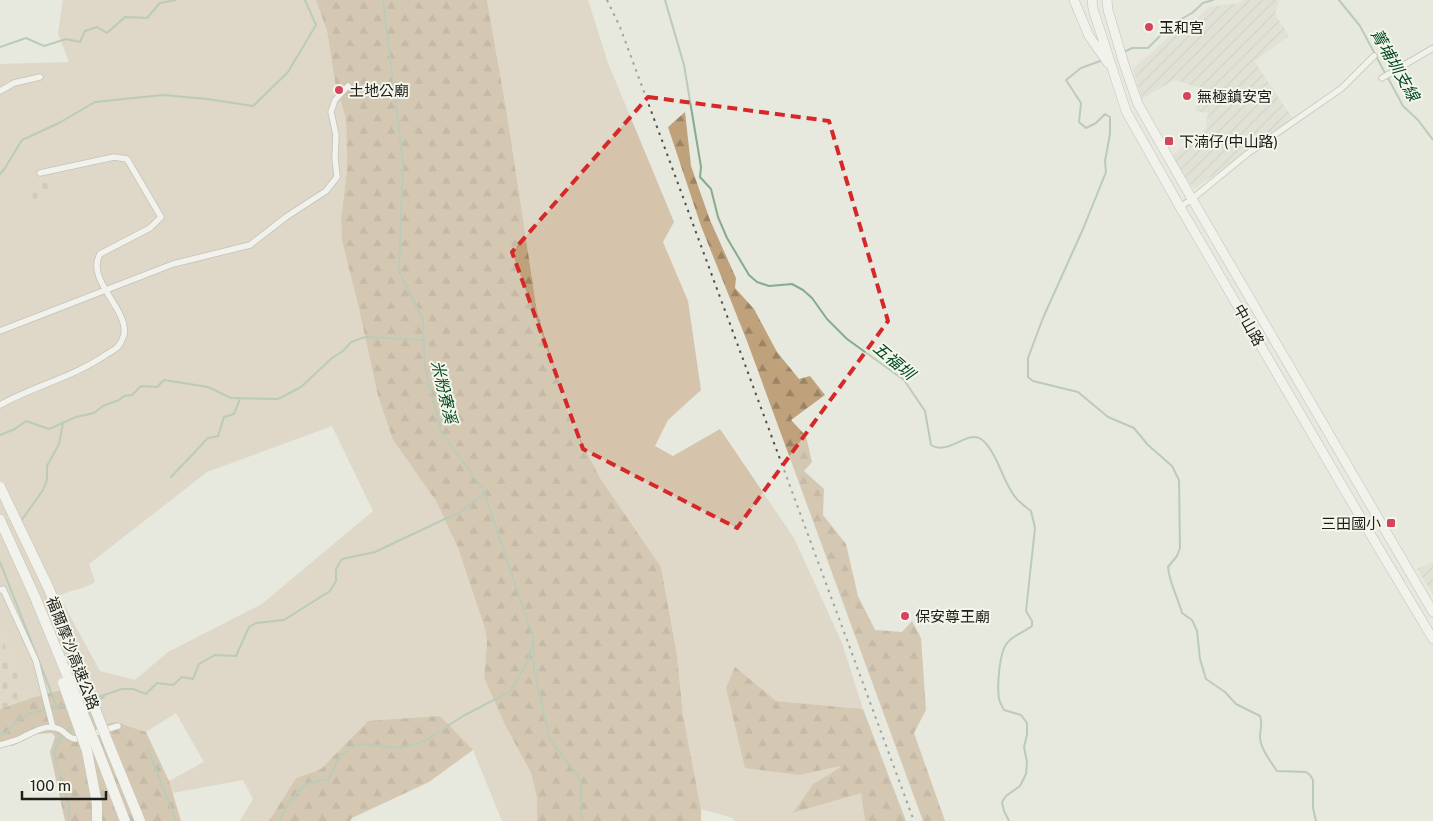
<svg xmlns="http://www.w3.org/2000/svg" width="1433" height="821" font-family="'Public Sans','Noto Sans TC',sans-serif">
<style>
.industrial{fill:url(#industrial-furrows)}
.green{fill:#d5c3ab;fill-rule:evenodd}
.forest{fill:url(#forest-firs)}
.cemetery{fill:url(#cemetery-stones)}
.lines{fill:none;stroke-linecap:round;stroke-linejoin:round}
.stream{stroke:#84ac8d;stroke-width:2}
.street-casing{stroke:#94958c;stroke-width:7}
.primary-casing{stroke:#94958c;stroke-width:10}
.highway-casing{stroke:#94958c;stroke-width:11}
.street{stroke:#fff;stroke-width:5.5}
.primary{stroke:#fff;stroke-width:9}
.highway{stroke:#fff;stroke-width:10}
.rail{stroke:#4f504a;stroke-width:2;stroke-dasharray:2.5 5;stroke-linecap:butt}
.highway-bridge-casing{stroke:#94958c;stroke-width:11;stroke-linecap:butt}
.highway-bridge{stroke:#fff;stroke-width:10}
.marked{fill:none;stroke:#d62828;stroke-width:4;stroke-dasharray:10 6;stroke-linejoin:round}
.poi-dot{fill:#d5445c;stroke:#f4f5eb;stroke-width:2}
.labels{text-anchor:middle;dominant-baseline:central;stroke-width:4;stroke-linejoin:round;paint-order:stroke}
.poi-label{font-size:15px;fill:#1d1e1a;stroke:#f4f5eb;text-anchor:start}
.street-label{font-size:15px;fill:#1d1e1a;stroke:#f4f5eb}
.water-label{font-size:16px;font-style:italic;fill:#014821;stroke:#f4f5eb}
</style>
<defs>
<pattern id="industrial-furrows" width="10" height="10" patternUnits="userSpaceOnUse" patternTransform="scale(1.25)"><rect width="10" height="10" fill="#dadccb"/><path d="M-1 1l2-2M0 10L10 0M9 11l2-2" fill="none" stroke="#bbbcae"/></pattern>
<pattern id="forest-firs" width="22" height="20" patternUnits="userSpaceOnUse" patternTransform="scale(1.25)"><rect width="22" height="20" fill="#bfa27c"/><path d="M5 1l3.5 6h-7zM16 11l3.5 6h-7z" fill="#9b8365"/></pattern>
<pattern id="cemetery-stones" width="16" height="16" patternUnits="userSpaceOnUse" patternTransform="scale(1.25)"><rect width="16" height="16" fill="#d5c3ab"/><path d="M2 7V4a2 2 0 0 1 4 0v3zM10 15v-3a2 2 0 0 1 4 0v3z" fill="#b6a793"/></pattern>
</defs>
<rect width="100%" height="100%" fill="#e7e8de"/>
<path class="industrial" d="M 1243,0 L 1279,0 L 1275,14 L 1289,36 L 1254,61 L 1293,119 L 1194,189 L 1171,156 L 1205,130 L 1208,113 L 1195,111 L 1203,89 L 1174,80 L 1142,99 L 1133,69 L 1171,35 L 1184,30 L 1209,7 L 1240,3 Z
M 1433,562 L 1433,594 L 1417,569 Z"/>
<path class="green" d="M 63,0 L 316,0 L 327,31 L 335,82 L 346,119 L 347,169 L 341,219 L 342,241 L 359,309 L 378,396 L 393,440 L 436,501 L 458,548 L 485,629 L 487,641 L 484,678 L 505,725 L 531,773 L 537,798 L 537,821 L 502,821 L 473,750 L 368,721 L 321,769 L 296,778 L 269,821 L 240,821 L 253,799 L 243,780 L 172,793 L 169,781 L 204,762 L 176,713 L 146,732 L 116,722 L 105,724 L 90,682 L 28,699 L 0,634 L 0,64 L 69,62 L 58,33 ZM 332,426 L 373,511 L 262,604 L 168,652 L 135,680 L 100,671 L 59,596 C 72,589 83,590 95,582 L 89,564 L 207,472 Z
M 487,0 L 588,0 L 608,63 L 674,222 L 663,242 L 688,301 L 701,390 L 668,420 L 655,446 L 673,456 L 720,429 L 794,538 L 842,643 L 863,709 L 775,701 L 840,765 L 839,768 L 813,784 L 794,813 L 861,792 L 865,821 L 734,821 L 733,818 L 701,809 L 683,715 L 677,655 L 661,567 L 600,478 L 570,418 L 537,311 L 507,114 Z"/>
<path class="forest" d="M 316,0 L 487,0 L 507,114 L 537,311 L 570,418 L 600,478 L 661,567 L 677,655 L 683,715 L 701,809 L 701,821 L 537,821 L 537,798 L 531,773 L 505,725 L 484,678 L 487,641 L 485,629 L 458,548 L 436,501 L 393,440 L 378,396 L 359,309 L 342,241 L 341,219 L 347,169 L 346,119 L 335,82 L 327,31 Z
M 685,112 L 691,166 L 710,220 L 736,278 L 735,288 L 754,309 L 777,352 L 799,379 L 810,376 L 825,395 L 791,420 L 806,436 L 812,462 L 804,471 L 824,489 L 823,515 L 846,544 L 858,596 L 875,630 L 902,632 L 912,621 L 921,638 L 926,710 L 914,733 L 945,821 L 923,821 L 747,341 L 701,226 L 668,127 Z
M 735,667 L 776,701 L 863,709 L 906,821 L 865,821 L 861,793 L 793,813 L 813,784 L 839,768 L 840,766 L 799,775 L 745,768 L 726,688 Z
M 90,682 L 105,724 L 116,722 L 146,732 L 169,781 L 181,821 L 65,821 L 50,752 L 55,737 L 52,733 L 34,734 L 12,746 L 0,745 L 0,709 L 28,699 Z
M 440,716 L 473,750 L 429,782 L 352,818 L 350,821 L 269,821 L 296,778 L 321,769 L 368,721 Z"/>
<path class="cemetery" d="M 40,181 L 48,184 L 50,189 L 42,201 L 34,200 L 30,193 Z
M 0,634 L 28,699 L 0,709 Z"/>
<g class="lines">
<path class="stream" d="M 383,0 L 403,162 L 399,272 L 423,320 L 425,368 L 441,432 L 483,489 L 533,637 L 534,669 L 549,738 L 581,780 L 581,817 L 585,821
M 665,0 L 684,65 L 701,167 L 700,177 L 711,189 L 718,217 L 727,238 L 749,275 L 757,282 L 769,286 L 792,284 L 803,290 L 812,298 L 827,319 L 847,339 L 904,380 L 925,411 L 931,445 C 948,456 967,430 981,439 C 994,448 1002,476 1010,489 C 1015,499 1023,505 1031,511 L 1035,528 L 1026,611 L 1032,621 L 1032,626 C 1025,631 1015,635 1009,641 C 999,649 997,686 999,699 C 1000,703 1002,706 1004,710 L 1021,715 L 1027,723 L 1027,735 L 1024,747 L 1027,762 L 1026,774 L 1020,786 L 1006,796 L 1002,802 L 1004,811 L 1009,821
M 1339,0 L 1360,26 L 1385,73
M 0,47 L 26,38 L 44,46 L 66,39 L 80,42 L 85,31 L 97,27 L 107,33 L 125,17 L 147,18 L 160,3 L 176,0
M 1124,52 L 1132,48 L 1148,48 L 1158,38 L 1167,27 L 1192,13 L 1203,3 L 1213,0
M 1103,60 L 1081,68 L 1066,80 L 1081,103 L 1079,122 L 1086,128 L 1096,123 L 1105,114 L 1110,117 L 1110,134 L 1105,161 L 1106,172 L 1083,229 L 1043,318 L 1028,358 L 1028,377 L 1033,381 L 1078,392 L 1108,417 L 1134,428 L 1148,445 L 1172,466 L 1179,480 L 1180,548 L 1177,556 L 1168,567 C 1169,582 1178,598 1182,613 L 1192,620 L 1197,631 L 1200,659 L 1206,679 L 1225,692 L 1236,704 L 1260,716 C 1263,725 1260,729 1260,737 C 1260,748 1271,762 1277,771 L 1306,772 L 1310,775 L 1313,780 L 1313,808 L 1316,821
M 1388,78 L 1403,106 L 1418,120 L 1433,140
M 0,174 L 5,168 L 22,140 L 59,123 L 95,102 L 163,95 L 207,99 L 253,106 L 288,72 L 316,25 L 305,0
M 0,435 L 15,429 L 26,421 L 49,429 L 76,417 L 94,413 L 103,406 L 119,400 L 124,396 L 132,395 L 141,386 L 157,387 L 164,380 L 208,387 L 231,398 L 278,399 L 301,387 L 332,358 L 343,351 L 351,342 L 365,337 L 423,340
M 171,477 L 208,438 L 218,436 L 224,417 L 234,414 L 240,399
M 21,521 L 43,490 L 47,480 L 47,466 L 59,444 L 63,423
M 0,562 L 57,707
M 95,698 L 122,689 L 133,689 L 146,694 L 157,683 L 173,685 L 182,677 L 193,679 L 199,664 L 215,655 L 236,656 L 249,627 L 256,623 L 284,620 L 330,591 L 336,581 L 336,569 L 342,559 L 375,552 L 396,542 L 462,511 L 484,493
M 97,703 L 106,694
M 0,734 L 6,733 C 24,708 39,712 66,705
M 147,747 L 176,821
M 69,821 L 69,806 L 54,753 L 59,739 L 74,725
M 279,821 L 291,800 L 305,784 L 329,779 L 340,756 L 354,746 L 365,744 L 400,748 L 425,741 L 463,716 L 511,691 L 528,660 L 533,640"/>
<defs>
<path id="street" d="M 1382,78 L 1433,48
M 0,91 L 14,83 L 40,77
M 1180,207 L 1192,199 L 1247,154 L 1342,88 L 1374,56
M 0,331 L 173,264 L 250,245 L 286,217 L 326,191 L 337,177 L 335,158 L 336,135 L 331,112 L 335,100 L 348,86
M 0,405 C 34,386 74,377 107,354 C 110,352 117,349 119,345 C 121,343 123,337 124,335 C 129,309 85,280 100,254 L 150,228 L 161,217 L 127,159 L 114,157 L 40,173
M 0,590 L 3,589 L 36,661 L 53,728
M 0,745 C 6,743 13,742 19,739 C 30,734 46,723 59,729 C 66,732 67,738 75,739 L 118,726"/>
<path id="primary" d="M 1074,0 L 1089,36 L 1108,63
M 1092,0 L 1093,9 L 1126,111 L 1180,207 L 1372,537 L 1433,639
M 1107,0 L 1108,10 L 1124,64 L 1138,104 L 1192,199 L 1433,612"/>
<path id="highway" d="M 107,740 L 140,821
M 97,748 L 125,821
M 87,751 L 97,804 L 97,821"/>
</defs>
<use href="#street" class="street-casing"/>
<use href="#primary" class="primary-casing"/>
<use href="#highway" class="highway-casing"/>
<use href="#street" class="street"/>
<use href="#primary" class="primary"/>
<use href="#highway" class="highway"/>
<path class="rail" d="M 607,0 L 620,27 L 914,821"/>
<defs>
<path id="highway-bridge" d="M 0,487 L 49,589 L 107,740
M 0,520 L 35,597 L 97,748
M 63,683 L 87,751"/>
</defs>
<use href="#highway-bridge" class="highway-bridge-casing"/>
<use href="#highway-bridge" class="highway-bridge"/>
</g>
<path d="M0 0H1433V821H0ZM 648,97 L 829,121 L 888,321 L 737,528 L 583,449 L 512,252 Z" fill="#e7e8de" fill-opacity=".55" fill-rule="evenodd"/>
<path class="marked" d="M 648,97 L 829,121 L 888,321 L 737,528 L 583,449 L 512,252 Z"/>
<g class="poi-dot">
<circle cx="1149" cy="27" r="5"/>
<circle cx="339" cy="90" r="5"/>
<circle cx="1187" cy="96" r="5"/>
<rect x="1164" y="136" width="10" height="10" rx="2.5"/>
<rect x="1386" y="518" width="10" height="10" rx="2.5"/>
<circle cx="905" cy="616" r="5"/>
</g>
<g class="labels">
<g class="poi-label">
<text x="1159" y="27">玉和宮</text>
<text x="349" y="90">土地公廟</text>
<text x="1197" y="96">無極鎮安宮</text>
<text x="1179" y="141">下湳仔(中山路)</text>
<text x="1381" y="523" text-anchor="end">三田國小</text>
<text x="915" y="616">保安尊王廟</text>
</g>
<g class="street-label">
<text transform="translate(1249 325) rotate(60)">中山路</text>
<text transform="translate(73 653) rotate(69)">福爾摩沙高速公路</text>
</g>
<g class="water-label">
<text transform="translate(1395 65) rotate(60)">菁埔圳支線</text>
<text transform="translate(894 361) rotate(40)">五福圳</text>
<text transform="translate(444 392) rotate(77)">米粉寮溪</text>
</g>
</g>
<path d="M22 791v8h84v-8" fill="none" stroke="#1d1e1a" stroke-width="2.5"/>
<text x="30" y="791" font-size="15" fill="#1d1e1a" stroke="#f4f5eb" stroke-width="4" paint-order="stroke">100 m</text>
</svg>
